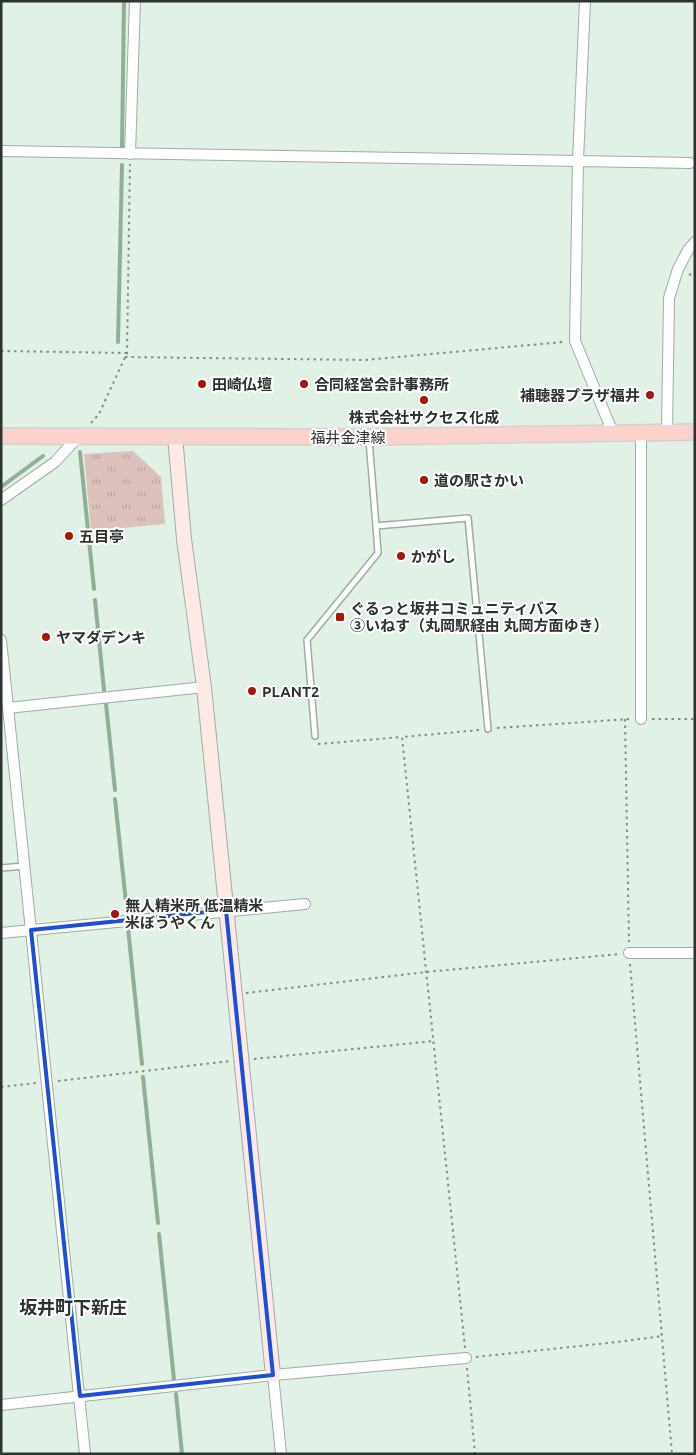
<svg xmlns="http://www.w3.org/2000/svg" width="696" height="1455" font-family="Ubuntu,'Noto Sans JP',sans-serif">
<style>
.park{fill:url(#park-tufts)}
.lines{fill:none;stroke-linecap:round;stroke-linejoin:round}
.stream{stroke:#8fb097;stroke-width:4}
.lane-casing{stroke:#9eada1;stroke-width:8}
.street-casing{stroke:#9eada1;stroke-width:12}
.secondary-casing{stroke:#9eada1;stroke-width:16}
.primary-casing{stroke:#d1d2d1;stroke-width:18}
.path{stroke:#828d85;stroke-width:2;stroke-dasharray:2.5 4;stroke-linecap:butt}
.lane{stroke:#fff;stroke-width:5}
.street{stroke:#fff;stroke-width:10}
.secondary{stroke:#fde9e6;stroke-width:14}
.primary{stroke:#fbd3cc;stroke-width:15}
.marked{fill:none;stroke:#1d4ed8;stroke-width:4;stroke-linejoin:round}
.poi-dot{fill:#a8160b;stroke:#fff;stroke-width:2}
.labels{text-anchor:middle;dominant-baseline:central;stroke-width:4;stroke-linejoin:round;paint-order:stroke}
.poi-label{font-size:15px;font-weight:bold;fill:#2d332e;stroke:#fff;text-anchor:start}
.street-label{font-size:15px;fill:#2d332e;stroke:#fff}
.quarter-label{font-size:18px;font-weight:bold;fill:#2d332e;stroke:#fff}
</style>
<defs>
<pattern id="park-tufts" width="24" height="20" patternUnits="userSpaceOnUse" patternTransform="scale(1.25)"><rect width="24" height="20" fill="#ddc1bd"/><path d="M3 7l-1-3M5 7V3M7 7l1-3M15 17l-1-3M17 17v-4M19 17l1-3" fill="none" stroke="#bea6a3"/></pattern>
</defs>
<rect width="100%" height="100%" fill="#e1f1e5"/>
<path class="park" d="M 133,451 L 161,477 L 165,524 L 91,531 L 84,454 Z"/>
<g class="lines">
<path class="stream" d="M 122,149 L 124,1
M 118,342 L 122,165
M 80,452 L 94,589
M 1,487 L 43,456
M 95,600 L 104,690
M 106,704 L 115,790
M 115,799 L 127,912
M 128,928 L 142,1064
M 143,1077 L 158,1223
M 159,1234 L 174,1380
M 176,1394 L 182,1454"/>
<defs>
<path id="lane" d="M 369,440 L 376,526 L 468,518 L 488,729
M 315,736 L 307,640 L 378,553 L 376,526
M 1,868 L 24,866"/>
<path id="street" d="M 585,1 L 578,160 L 575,341 L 613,433
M 1,151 L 690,163
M 130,154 L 135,1
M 667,432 L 669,298 L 678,269 L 688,250 L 695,242
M 641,433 L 641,719
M 1,500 L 55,462 L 79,436
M 1,640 L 85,1454
M 8,708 L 204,687
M 1,933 L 305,904
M 629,953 L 695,953
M 273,1375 L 281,1454
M 1,1405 L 273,1375 L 466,1358"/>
<path id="secondary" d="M 175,436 L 184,539 L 204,687 L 273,1375"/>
<path id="primary" d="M 1,436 L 369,437 L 695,432"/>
</defs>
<use href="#lane" class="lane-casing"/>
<use href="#street" class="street-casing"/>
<use href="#secondary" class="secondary-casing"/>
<use href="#primary" class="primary-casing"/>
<path class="path" d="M 689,274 L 695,277
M 1,351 L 127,353
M 125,357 L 365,360 L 563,342
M 91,423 L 99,414 L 127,353 L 130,164
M 625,719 L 629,942
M 652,719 L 695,719
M 497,728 L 630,719
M 318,744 L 402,737
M 630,964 L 672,1454
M 246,993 L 426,972 L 620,954
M 254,1059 L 434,1041
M 58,1081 L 230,1061
M 1,1087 L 36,1083
M 465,1348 L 402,737 L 480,730
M 476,1357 L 617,1342 L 663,1336
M 467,1368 L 475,1454"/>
<use href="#lane" class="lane"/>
<use href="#street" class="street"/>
<use href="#secondary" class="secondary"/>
<use href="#primary" class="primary"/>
</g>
<path class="marked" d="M 226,910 L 273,1375 L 80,1396 L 31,930 Z"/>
<g class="poi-dot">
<circle cx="202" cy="384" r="5"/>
<circle cx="304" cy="384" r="5"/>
<circle cx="650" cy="395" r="5"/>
<circle cx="424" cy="400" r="5"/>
<circle cx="424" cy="480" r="5"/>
<circle cx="69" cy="536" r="5"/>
<circle cx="401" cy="556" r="5"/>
<rect x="335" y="612" width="10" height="10" rx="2.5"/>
<circle cx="46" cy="637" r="5"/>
<circle cx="252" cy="691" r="5"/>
<circle cx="115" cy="914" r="5"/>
</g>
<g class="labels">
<g class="poi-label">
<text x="212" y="384">田崎仏壇</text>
<text x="314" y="384">合同経営会計事務所</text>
<text x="640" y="395" text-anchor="end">補聴器プラザ福井</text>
<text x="424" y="417" text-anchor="middle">株式会社サクセス化成</text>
<text x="434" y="480">道の駅さかい</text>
<text x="79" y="536">五目亭</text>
<text x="411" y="556">かがし</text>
<text x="350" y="608">ぐるっと坂井コミュニティバス<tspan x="350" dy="17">③いねす（丸岡駅経由 丸岡方面ゆき）</tspan></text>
<text x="56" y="637">ヤマダデンキ</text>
<text x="262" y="691">PLANT2</text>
<text x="125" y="905">無人精米所 低温精米<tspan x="125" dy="17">米ぼうやくん</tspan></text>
</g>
<g class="street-label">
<text x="348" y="437">福井金津線</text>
</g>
<g class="quarter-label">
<text x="73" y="1307">坂井町下新庄</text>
</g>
</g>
<rect width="696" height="1455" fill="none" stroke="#2d332e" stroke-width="5"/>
</svg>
